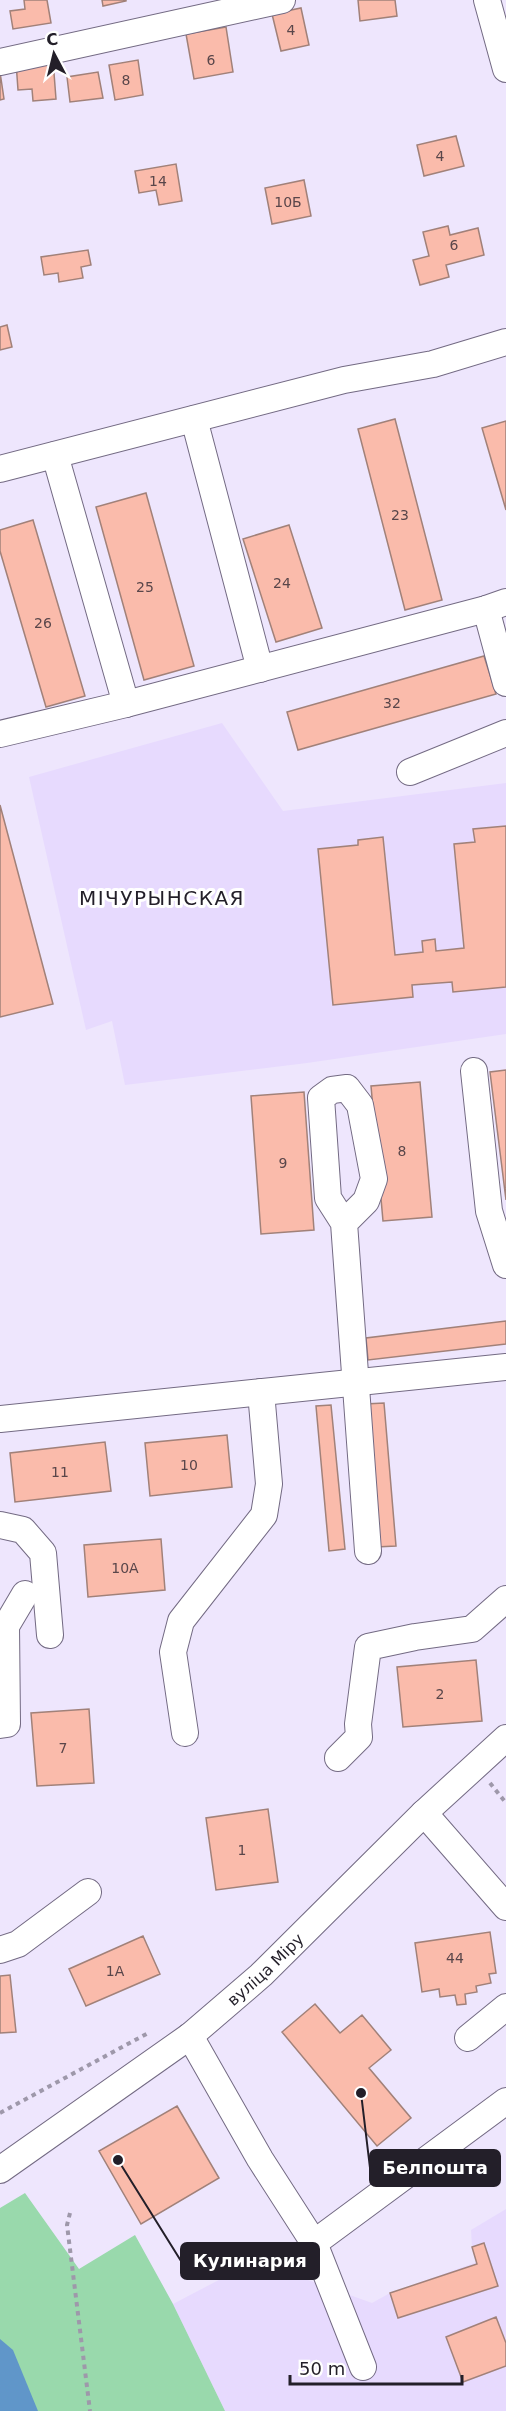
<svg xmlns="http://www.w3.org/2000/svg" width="506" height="2411" font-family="'DejaVu Sans',sans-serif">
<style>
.built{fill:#e7dafe}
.green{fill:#99d9ac}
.water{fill:#6096c9}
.building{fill:#fabbab;stroke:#a18179;stroke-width:1.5}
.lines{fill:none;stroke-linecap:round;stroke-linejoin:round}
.minor-casing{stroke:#736a83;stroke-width:28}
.path{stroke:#9e98aa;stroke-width:4;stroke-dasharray:4.5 4.5;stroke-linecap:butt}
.minor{stroke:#fff;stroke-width:26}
.labels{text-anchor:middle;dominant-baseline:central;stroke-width:6;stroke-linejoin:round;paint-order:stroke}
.number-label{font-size:14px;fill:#59464a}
.street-label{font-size:16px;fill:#231f29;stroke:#fff}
.quarter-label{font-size:20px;letter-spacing:1.5px;fill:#231f29;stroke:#fff}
.leader{fill:none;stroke:#231f29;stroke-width:2}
.callout-dot{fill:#231f29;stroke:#fff;stroke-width:2}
.callout{fill:#231f29;stroke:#231f29;stroke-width:2}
.callout-label{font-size:18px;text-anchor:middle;font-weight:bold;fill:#fff}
</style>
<rect width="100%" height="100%" fill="#eee6fd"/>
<path class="built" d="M 222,723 L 283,811 L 506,783 L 506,1034 L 307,1063 L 125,1085 L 112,1021 L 86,1030 L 29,777 Z
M 506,2209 L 506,2411 L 225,2411 L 173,2304 L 255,2261 L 372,2303 L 390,2293 L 477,2262 L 472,2247 L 471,2230 Z"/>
<path class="green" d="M 25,2193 L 79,2269 L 135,2235 L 173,2304 L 225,2411 L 0,2411 L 0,2208 Z"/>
<path class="water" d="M 0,2339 L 13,2350 L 38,2411 L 0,2411 Z"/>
<path class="building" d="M 24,0 L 47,0 L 51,23 L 13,29 L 10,11 L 25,9 Z
M 102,0 L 126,0 L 126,1 L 103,6 Z
M 358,0 L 395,0 L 397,16 L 360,21 Z
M 301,8 L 309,45 L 281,51 L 272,14 Z
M 226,27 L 233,72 L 194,79 L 186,34 Z
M 53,60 L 56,99 L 33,101 L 32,89 L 18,90 L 16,62 Z
M 138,60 L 143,95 L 115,100 L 109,65 Z
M 0,72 L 4,99 L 0,100 Z
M 98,72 L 103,98 L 70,102 L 67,77 Z
M 456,136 L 464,166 L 424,176 L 417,145 Z
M 176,164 L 182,201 L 159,205 L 156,190 L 139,193 L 135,171 Z
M 304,180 L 311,216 L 272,224 L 265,188 Z
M 448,226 L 450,235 L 478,228 L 484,255 L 446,265 L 449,277 L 420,285 L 413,260 L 429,256 L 423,232 Z
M 88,250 L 91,265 L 81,267 L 83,278 L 59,282 L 58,273 L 44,275 L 41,257 Z
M 7,325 L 12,347 L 0,350 L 0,327 Z
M 395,419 L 442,600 L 405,610 L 358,429 Z
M 506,421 L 506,510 L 482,428 Z
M 146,493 L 194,666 L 144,680 L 96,507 Z
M 33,520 L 85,696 L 46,707 L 0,551 L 0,530 Z
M 289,525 L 322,628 L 276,642 L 243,539 Z
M 484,656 L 496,694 L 298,750 L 287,712 Z
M 0,805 L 53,1004 L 0,1017 Z
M 506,826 L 506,987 L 453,992 L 452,982 L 412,985 L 413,997 L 333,1005 L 318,849 L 358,845 L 358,840 L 383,837 L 395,955 L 423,952 L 422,941 L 435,939 L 436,951 L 464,948 L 454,844 L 475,842 L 473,829 Z
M 506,1070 L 506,1200 L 490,1072 Z
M 420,1082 L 432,1217 L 383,1221 L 371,1086 Z
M 304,1092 L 314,1230 L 261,1234 L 251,1096 Z
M 506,1321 L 506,1344 L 368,1360 L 366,1338 Z
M 384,1403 L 396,1546 L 376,1547 L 365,1404 Z
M 331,1405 L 345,1549 L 329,1551 L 316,1406 Z
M 227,1435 L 232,1487 L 150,1496 L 145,1443 Z
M 105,1442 L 111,1491 L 15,1502 L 10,1453 Z
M 161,1539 L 165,1590 L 88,1597 L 84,1545 Z
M 476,1660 L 482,1721 L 403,1727 L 397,1667 Z
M 89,1709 L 94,1783 L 37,1786 L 31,1713 Z
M 268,1809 L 278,1882 L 216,1890 L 206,1818 Z
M 490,1932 L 496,1973 L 489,1974 L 491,1983 L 476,1986 L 477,1992 L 465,1994 L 466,2004 L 457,2005 L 455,1995 L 440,1997 L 439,1989 L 422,1992 L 415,1943 Z
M 143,1936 L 160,1974 L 86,2006 L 69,1969 Z
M 10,1975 L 16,2032 L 0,2033 L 0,1976 Z
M 315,2004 L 340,2033 L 362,2015 L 391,2050 L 369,2068 L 411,2118 L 377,2146 L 282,2032 Z
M 177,2106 L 219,2178 L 141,2224 L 99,2151 Z
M 484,2243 L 498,2286 L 398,2318 L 390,2293 L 477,2264 L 472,2247 Z
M 496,2317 L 506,2343 L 506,2366 L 463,2382 L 446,2337 Z"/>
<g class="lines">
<defs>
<g id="minor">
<path d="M 487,0 L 506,69"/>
<path d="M 0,62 L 282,0"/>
<path d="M 194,419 L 260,669"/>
<path d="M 55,455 L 126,704"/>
<path d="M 0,469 L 344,380 L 433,364 L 506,342"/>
<path d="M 486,609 L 506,683"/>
<path d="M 0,734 L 126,704 L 486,609 L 506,602"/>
<path d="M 410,772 L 506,733"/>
<path d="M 474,1071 L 489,1211 L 506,1265"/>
<path d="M 344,1223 L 366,1201 L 374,1179 L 360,1105 L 347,1088 L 332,1090 L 321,1098 L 328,1198 L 344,1223 L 368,1551"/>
<path d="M 0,1419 L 506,1367"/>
<path d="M 0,1525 L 23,1530 L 43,1553 L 50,1635"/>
<path d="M 0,1725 L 7,1724 L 6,1626 L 25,1594"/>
<path d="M 185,1733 L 173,1652 L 181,1621 L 264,1515 L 269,1484 L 261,1392"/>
<path d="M 338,1758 L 359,1737 L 358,1724 L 368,1647 L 415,1637 L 472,1629 L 506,1599"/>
<path d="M 424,1813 L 506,1907"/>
<path d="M 0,1950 L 18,1944 L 88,1892"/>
<path d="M 190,2036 L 260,2159 L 314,2243 L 363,2367"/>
<path d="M 468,2038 L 506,2007"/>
<path id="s1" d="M 0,2170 L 190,2036 L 261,1975 L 424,1813 L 506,1738"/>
<path d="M 314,2243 L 506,2101"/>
</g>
</defs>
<use href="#minor" class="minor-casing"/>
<path class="path" d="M 490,1783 L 506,1803
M 0,2113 L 150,2032
M 70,2213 L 67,2225 L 90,2411"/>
<use href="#minor" class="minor"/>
</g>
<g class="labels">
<g class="number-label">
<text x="291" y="30">4</text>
<text x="211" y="60">6</text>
<text x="126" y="80">8</text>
<text x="440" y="156">4</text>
<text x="158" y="181">14</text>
<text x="288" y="202">10Б</text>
<text x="454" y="245">6</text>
<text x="400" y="515">23</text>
<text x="282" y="583">24</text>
<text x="145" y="587">25</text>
<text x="43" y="623">26</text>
<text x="392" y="703">32</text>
<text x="402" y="1151">8</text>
<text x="283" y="1163">9</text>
<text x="189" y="1465">10</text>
<text x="60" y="1472">11</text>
<text x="125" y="1568">10А</text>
<text x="440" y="1694">2</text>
<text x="63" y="1748">7</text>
<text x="242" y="1850">1</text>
<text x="455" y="1958">44</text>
<text x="115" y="1971">1А</text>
</g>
<g class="street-label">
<text stroke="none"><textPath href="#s1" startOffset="333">вуліца Міру</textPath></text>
</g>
<g class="quarter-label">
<text x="162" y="898">МІЧУРЫНСКАЯ</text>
</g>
</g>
<path class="leader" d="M361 2093L370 2168M118 2160L181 2261"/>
<g class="callout-dot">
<circle cx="361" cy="2093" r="6"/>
<circle cx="118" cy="2160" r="6"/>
</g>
<g class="callout">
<rect x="370" y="2150" width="130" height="36" rx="6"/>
<rect x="181" y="2243" width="138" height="36" rx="6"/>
</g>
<g class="callout-label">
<text x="435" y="2174">Белпошта</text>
<text x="250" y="2267">Кулинария</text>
</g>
<g transform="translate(54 54) rotate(353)" stroke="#ffffff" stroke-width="4.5" paint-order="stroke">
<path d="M0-4.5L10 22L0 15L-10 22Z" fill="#231f29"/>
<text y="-9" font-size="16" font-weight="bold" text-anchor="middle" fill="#231f29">С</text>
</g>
<path d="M290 2375v9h172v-9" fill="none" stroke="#231f29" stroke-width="3"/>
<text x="299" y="2375" font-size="18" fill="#231f29" stroke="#ffffff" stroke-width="4.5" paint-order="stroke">50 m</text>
</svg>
